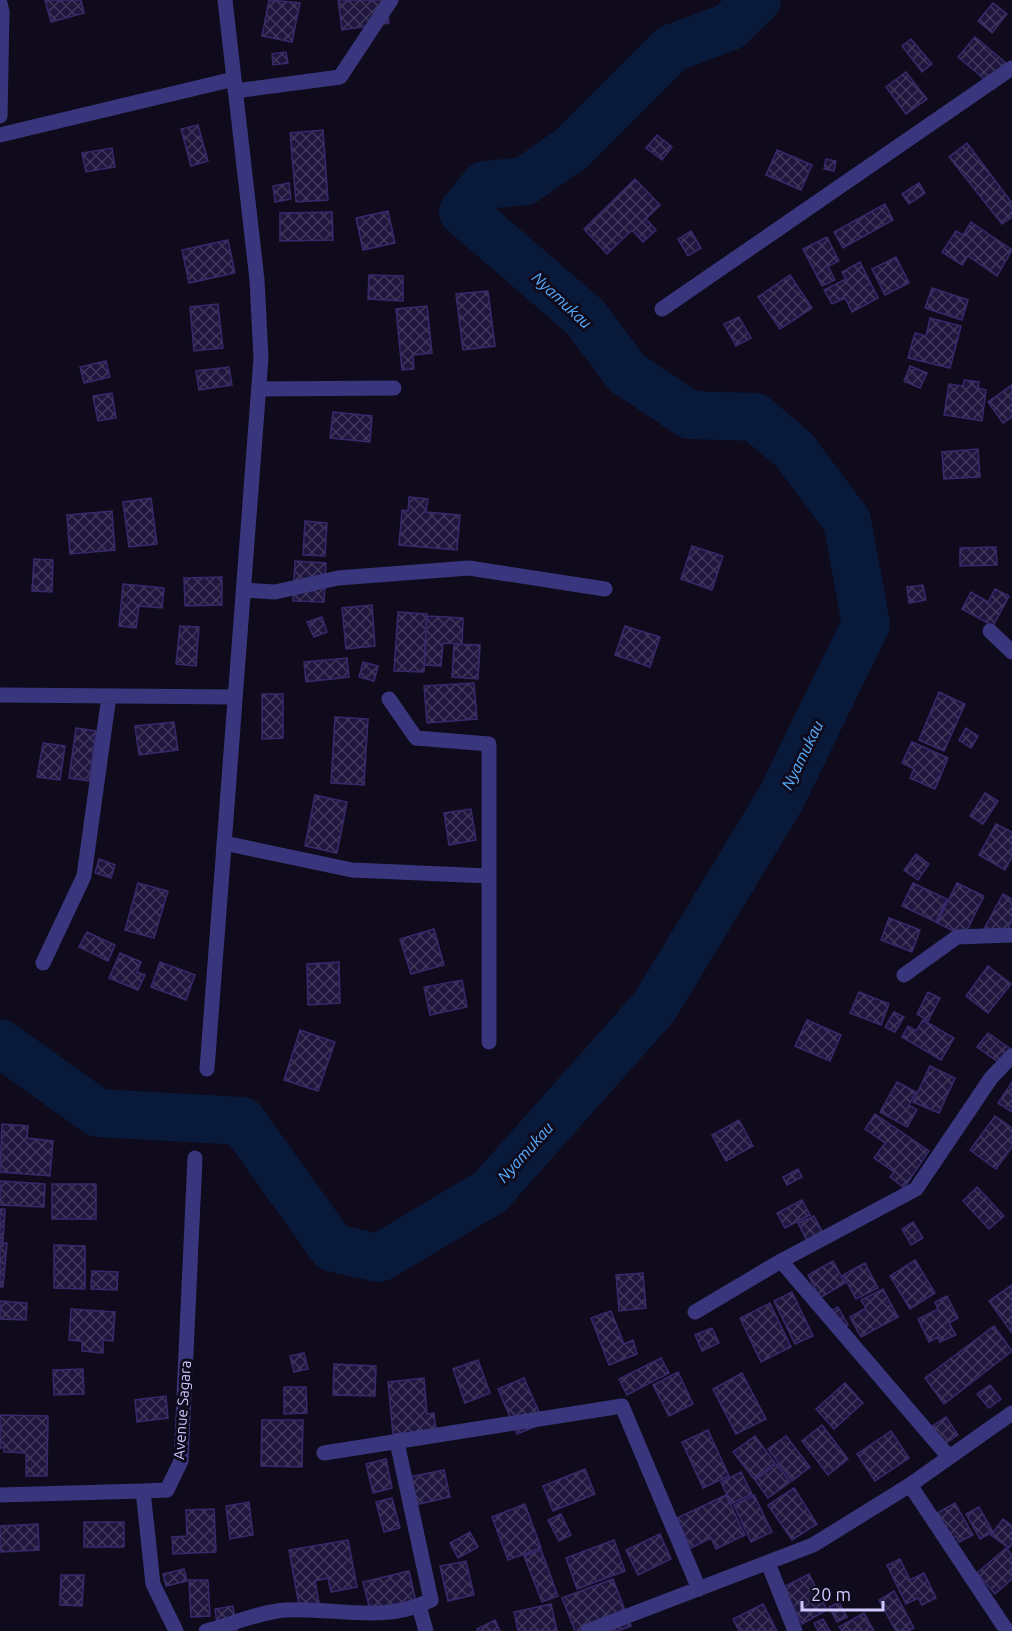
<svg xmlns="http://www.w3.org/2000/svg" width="1012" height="1631" font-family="Ubuntu,sans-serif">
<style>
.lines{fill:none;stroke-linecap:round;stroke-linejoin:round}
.river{stroke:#08193a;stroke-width:48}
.building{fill:url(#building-cross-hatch);stroke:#37296b;stroke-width:1.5}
.minor{stroke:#39367d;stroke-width:15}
.labels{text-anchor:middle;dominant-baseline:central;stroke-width:6;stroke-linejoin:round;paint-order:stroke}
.street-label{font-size:15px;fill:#cfc8ff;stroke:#0f0b1d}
.water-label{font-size:16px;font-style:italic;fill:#56aeff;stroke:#0f0b1d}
</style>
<defs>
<pattern id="building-cross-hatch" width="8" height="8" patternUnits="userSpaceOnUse" patternTransform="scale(1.5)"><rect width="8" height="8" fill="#20173f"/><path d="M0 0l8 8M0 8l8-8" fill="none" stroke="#3f375c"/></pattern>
</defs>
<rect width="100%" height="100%" fill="#0f0b1d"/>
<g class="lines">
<path class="river" d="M 0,1043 L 98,1113 L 242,1121 L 333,1248 L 379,1258 L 490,1192 L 655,1006 L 781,798 L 866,624 L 847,521 L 794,450 L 755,417 L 690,415 L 627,373 L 585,317 L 463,212 L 485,185 L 525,181 L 571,149 L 672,48 L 729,27 L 757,0"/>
</g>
<path class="building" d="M 45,0 L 81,0 L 84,13 L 51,22 Z
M 269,0 L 300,3 L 292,42 L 262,36 Z
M 338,0 L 386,0 L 389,23 L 342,30 Z
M 993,3 L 1007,14 L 992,33 L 978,21 Z
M 975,37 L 1012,68 L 995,88 L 958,57 Z
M 911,39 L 932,64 L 922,72 L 902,46 Z
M 286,52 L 288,63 L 273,65 L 272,54 Z
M 906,72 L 927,99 L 906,114 L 886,87 Z
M 198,125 L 208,161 L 191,166 L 181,129 Z
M 323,130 L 328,200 L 296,202 L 290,133 Z
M 657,135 L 672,147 L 662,160 L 646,148 Z
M 967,143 L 1012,203 L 1012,217 L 1002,224 L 949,157 Z
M 112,148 L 115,167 L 86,172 L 82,153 Z
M 777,150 L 812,165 L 801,190 L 766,175 Z
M 826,159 L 836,161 L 834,171 L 824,169 Z
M 635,179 L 660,205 L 646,219 L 656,230 L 643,242 L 632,230 L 607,254 L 584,229 Z
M 289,183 L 291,199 L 275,202 L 273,186 Z
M 919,183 L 925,193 L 909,204 L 902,194 Z
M 885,204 L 893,220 L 843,248 L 834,232 Z
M 388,211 L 395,243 L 363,250 L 356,218 Z
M 332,212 L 333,240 L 280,241 L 280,213 Z
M 971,222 L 1012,250 L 997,276 L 968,256 L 962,265 L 942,252 L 956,231 L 963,235 Z
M 691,231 L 701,248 L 688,256 L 678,239 Z
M 827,237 L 839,261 L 828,266 L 835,280 L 822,286 L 803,249 Z
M 228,240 L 235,273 L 189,283 L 182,250 Z
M 896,257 L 909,283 L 885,295 L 872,269 Z
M 860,262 L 878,298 L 852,312 L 845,298 L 832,304 L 824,290 L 846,279 L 842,272 Z
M 369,275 L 403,276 L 403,301 L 368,299 Z
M 790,275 L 812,308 L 780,329 L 758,297 Z
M 932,288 L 968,300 L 962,320 L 925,308 Z
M 488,291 L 495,346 L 463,350 L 456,294 Z
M 218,304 L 223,348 L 194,351 L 190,307 Z
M 427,306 L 432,353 L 413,355 L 414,369 L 402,370 L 396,309 Z
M 739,317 L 751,338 L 736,346 L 724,324 Z
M 930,318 L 961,326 L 950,368 L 908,358 L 915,333 L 926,336 Z
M 106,361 L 110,377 L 84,383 L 80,367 Z
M 910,366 L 927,373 L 920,388 L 904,381 Z
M 229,367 L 232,385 L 199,390 L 196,371 Z
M 964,380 L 979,382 L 978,388 L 986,390 L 982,421 L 944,415 L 949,384 L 963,386 Z
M 1012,385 L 1012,417 L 1003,423 L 988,402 Z
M 112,393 L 116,418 L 98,421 L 93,396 Z
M 333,412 L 372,416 L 370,442 L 330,438 Z
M 978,449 L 980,477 L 944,479 L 942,452 Z
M 409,497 L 428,499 L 426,512 L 460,515 L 457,550 L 399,545 L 402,510 L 408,511 Z
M 151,498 L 157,544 L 129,547 L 123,502 Z
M 112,511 L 115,550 L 70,554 L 67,515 Z
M 305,521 L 327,523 L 325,556 L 303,555 Z
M 692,546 L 723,556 L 712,590 L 681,579 Z
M 996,547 L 997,565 L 960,566 L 960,548 Z
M 34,559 L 53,560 L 52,592 L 32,591 Z
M 295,561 L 326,563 L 324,602 L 293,601 Z
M 222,577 L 222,605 L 185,606 L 184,578 Z
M 123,584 L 164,588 L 162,608 L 139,606 L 136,628 L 119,626 Z
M 923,585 L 926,600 L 909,603 L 907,587 Z
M 995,589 L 1009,596 L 993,626 L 962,609 L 971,592 L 988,602 Z
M 372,605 L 375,646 L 346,649 L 342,608 Z
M 398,612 L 427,614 L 424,672 L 394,671 Z
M 427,616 L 463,618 L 462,644 L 443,643 L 441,666 L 424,665 Z
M 322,617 L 327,632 L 314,637 L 307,622 Z
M 180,626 L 199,627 L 196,666 L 176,664 Z
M 625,626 L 660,637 L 650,667 L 615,655 Z
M 454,644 L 480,645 L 478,679 L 452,677 Z
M 347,658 L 349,677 L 306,682 L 304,662 Z
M 363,662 L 378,666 L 374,681 L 359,677 Z
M 474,683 L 477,719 L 427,723 L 424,686 Z
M 939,692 L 965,704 L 944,751 L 919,740 Z
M 262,694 L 283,694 L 283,738 L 262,739 Z
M 335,717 L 368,719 L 364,785 L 331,783 Z
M 174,722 L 178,750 L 139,755 L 135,726 Z
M 76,728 L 96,731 L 89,781 L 69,778 Z
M 966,728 L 978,736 L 971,748 L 959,740 Z
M 912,742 L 948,758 L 935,789 L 910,778 L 914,769 L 902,763 Z
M 43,743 L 65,746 L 60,780 L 37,777 Z
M 985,793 L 998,801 L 983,824 L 970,816 Z
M 315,795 L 347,802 L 337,853 L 305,846 Z
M 471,809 L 476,840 L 449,845 L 444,813 Z
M 996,824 L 1012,832 L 1012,857 L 1005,870 L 979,855 Z
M 916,854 L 929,864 L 918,880 L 904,870 Z
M 99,859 L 115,865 L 111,878 L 95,873 Z
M 138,883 L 168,891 L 154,938 L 125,930 Z
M 913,883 L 947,899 L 936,922 L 902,906 Z
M 957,883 L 984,896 L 964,936 L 937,923 Z
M 1003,894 L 1012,899 L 1012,921 L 1003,938 L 984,929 Z
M 889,918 L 920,930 L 912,952 L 881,940 Z
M 434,929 L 444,965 L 411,974 L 400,939 Z
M 87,932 L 115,945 L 108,961 L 79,947 Z
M 120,953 L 141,962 L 137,972 L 145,975 L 138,990 L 109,978 Z
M 160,962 L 195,975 L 186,1000 L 151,987 Z
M 339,962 L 340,1003 L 308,1005 L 307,964 Z
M 988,966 L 1011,984 L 988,1013 L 966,996 Z
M 462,980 L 467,1007 L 430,1015 L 424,987 Z
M 859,992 L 889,1004 L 881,1025 L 850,1013 Z
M 928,992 L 940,998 L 928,1021 L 917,1014 Z
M 894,1012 L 904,1017 L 895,1032 L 885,1027 Z
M 807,1020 L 841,1035 L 830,1061 L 795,1046 Z
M 923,1020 L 954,1038 L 941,1060 L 902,1037 L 908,1026 L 916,1031 Z
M 300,1030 L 335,1042 L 318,1091 L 284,1080 Z
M 988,1033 L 1012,1050 L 1008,1069 L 977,1047 Z
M 930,1066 L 955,1078 L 939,1113 L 913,1102 Z
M 897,1082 L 916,1092 L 909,1105 L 917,1110 L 907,1127 L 880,1112 Z
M 1012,1082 L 1012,1112 L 998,1103 Z
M 875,1114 L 929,1151 L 904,1188 L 890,1177 L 894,1172 L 874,1158 L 885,1143 L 865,1129 Z
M 995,1116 L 1012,1128 L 1012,1147 L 996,1169 L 970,1150 Z
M 739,1120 L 753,1146 L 726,1161 L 712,1135 Z
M 2,1124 L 28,1126 L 27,1138 L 53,1141 L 50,1176 L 0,1172 Z
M 798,1169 L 802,1177 L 787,1185 L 783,1177 Z
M 0,1181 L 45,1184 L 44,1207 L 0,1205 Z
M 52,1184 L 96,1184 L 96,1219 L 52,1219 Z
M 977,1187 L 1004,1216 L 989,1229 L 963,1201 Z
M 802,1200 L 810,1215 L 785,1228 L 777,1213 Z
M 0,1209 L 5,1209 L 3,1242 L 0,1241 Z
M 814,1216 L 824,1235 L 808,1243 L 798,1223 Z
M 913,1222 L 923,1238 L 911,1245 L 902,1229 Z
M 0,1243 L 7,1243 L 3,1287 L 0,1287 Z
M 54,1245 L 85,1246 L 85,1289 L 54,1288 Z
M 915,1260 L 935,1293 L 910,1309 L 890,1276 Z
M 833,1261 L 845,1283 L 820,1298 L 808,1275 Z
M 865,1263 L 878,1288 L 856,1299 L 843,1275 Z
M 92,1271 L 118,1272 L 117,1290 L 91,1289 Z
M 643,1273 L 646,1308 L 619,1311 L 616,1275 Z
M 1012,1285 L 1012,1333 L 989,1301 Z
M 883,1289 L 898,1317 L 861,1337 L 850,1317 L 866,1308 L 861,1300 Z
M 792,1292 L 813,1336 L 795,1344 L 774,1301 Z
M 947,1296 L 958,1318 L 949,1323 L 956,1335 L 940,1342 L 938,1337 L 929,1342 L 918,1319 L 938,1309 L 935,1302 Z
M 0,1301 L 27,1303 L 26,1320 L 0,1319 Z
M 770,1303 L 791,1347 L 761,1362 L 740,1318 Z
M 838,1307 L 848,1325 L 834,1333 L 824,1314 Z
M 71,1309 L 115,1312 L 113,1341 L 103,1340 L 103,1353 L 82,1351 L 82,1341 L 69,1340 Z
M 611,1311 L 624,1344 L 633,1340 L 637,1354 L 609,1365 L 591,1318 Z
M 994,1326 L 1012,1351 L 944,1404 L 925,1378 Z
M 712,1328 L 719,1343 L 702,1351 L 695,1335 Z
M 304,1353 L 308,1369 L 294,1372 L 290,1356 Z
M 661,1358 L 669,1373 L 627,1395 L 619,1379 Z
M 478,1360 L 490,1393 L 465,1403 L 453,1369 Z
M 334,1364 L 376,1366 L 375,1396 L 333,1395 Z
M 83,1369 L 84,1394 L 54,1395 L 53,1370 Z
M 678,1372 L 693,1404 L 669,1416 L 653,1385 Z
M 742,1373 L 766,1419 L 736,1434 L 713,1389 Z
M 424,1378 L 427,1414 L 434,1413 L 436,1430 L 393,1434 L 388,1382 Z
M 524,1378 L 544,1423 L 517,1434 L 498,1389 Z
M 845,1383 L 863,1403 L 834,1429 L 816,1409 Z
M 990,1385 L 1001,1399 L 989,1408 L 977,1394 Z
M 284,1387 L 306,1387 L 307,1413 L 284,1414 Z
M 166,1396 L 168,1418 L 137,1422 L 135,1400 Z
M 0,1415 L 48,1416 L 47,1476 L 26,1476 L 26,1453 L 4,1452 L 4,1448 L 0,1448 Z
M 946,1417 L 958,1435 L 943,1445 L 931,1427 Z
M 262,1420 L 303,1420 L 302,1467 L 261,1466 Z
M 822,1425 L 848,1459 L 828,1475 L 802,1441 Z
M 708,1430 L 729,1476 L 703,1488 L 682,1442 Z
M 891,1431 L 909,1458 L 875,1481 L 857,1454 Z
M 755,1436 L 775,1463 L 754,1479 L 733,1452 Z
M 786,1436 L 810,1467 L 792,1481 L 768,1449 Z
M 386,1459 L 392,1488 L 373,1493 L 366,1464 Z
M 777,1464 L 790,1482 L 768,1498 L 755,1480 Z
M 585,1469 L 595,1494 L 553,1511 L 543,1486 Z
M 444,1470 L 450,1497 L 415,1505 L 409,1477 Z
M 741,1472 L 752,1494 L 731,1504 L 721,1482 Z
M 794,1488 L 817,1524 L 792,1540 L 768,1505 Z
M 726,1495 L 745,1535 L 716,1549 L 711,1538 L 691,1548 L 677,1518 Z
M 754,1495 L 772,1532 L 751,1542 L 734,1505 Z
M 392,1498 L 400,1528 L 384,1532 L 376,1502 Z
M 249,1502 L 253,1535 L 230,1539 L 226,1506 Z
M 955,1503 L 973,1535 L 959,1542 L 956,1536 L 944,1543 L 930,1517 Z
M 525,1504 L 541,1548 L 508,1560 L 492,1517 Z
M 979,1507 L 993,1532 L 980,1539 L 966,1514 Z
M 214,1509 L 216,1552 L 173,1554 L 172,1537 L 187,1536 L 186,1510 Z
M 561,1514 L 571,1535 L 559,1541 L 548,1520 Z
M 1003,1519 L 1012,1526 L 1012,1544 L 1009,1548 L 991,1535 Z
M 84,1522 L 124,1522 L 124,1547 L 84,1547 Z
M 38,1524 L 39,1550 L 0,1552 L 0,1526 Z
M 470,1532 L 478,1547 L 458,1558 L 450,1543 Z
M 660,1534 L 671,1559 L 638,1575 L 626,1550 Z
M 348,1540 L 357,1587 L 331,1592 L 328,1578 L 315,1581 L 320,1608 L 300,1611 L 289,1550 Z
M 614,1540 L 625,1571 L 577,1589 L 566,1558 Z
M 1006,1548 L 1012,1555 L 1012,1579 L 995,1594 L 977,1573 Z
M 541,1550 L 558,1596 L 542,1602 L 524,1556 Z
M 900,1559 L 910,1580 L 924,1573 L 936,1598 L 922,1605 L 918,1598 L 906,1604 L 887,1565 Z
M 466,1561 L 474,1595 L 448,1601 L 440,1566 Z
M 184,1569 L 187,1581 L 166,1586 L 163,1574 Z
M 409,1571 L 417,1606 L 372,1618 L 363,1582 Z
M 809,1574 L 827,1610 L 802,1624 L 791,1603 L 774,1592 Z
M 61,1575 L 84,1575 L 82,1606 L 60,1605 Z
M 613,1579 L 631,1626 L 618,1631 L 575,1631 L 562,1598 Z
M 189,1580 L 208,1580 L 210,1616 L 191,1617 Z
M 894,1591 L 914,1628 L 908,1631 L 896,1631 L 879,1600 Z
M 839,1602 L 847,1617 L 837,1622 L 829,1607 Z
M 551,1604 L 557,1631 L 518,1631 L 514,1612 Z
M 763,1604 L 777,1631 L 739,1631 L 733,1619 Z
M 233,1606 L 237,1631 L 218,1631 L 215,1609 Z
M 864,1613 L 874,1631 L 842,1631 L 839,1627 Z
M 823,1619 L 830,1631 L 818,1631 L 814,1623 Z
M 495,1620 L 500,1631 L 478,1631 L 477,1629 Z"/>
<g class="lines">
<path class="minor" d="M 0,3 L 2,12 L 0,116
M 235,91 L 340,77 L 391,0
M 0,135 L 234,79
M 662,309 L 1012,68
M 259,389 L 394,388
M 244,590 L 275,592 L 338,578 L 469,568 L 605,589
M 990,631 L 1012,652
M 0,695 L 235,697
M 389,699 L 416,738 L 489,744 L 489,1042
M 224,843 L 352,870 L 489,876
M 43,963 L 84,876 L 109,696
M 904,975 L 957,937 L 1012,935
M 207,1069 L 261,358 L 257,280 L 225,0
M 781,1261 L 949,1457
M 695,1312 L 781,1261 L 916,1189 L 991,1078 L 1012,1056
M 324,1453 L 622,1406 L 699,1589
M 910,1485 L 1007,1631
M 0,1495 L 143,1491
M 768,1563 L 795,1631
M 419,1606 L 426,1631
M 176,1631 L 153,1584 L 143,1491 L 167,1490 L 181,1461 L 195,1158
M 206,1631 C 230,1625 262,1611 286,1610 C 336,1607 384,1624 431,1600 L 397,1442
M 588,1631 L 813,1545 L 910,1485 L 1012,1413"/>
</g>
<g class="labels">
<g class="street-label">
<text transform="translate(182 1410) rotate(-86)">Avenue Sagara</text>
</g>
<g class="water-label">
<text transform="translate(562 300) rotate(43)">Nyamukau</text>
<text transform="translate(802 755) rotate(-64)">Nyamukau</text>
<text transform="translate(525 1152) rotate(-48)">Nyamukau</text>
</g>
</g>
<path d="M802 1601v9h81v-9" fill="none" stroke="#cfc8ff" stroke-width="3"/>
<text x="811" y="1601" font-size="18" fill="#cfc8ff" stroke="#0f0b1d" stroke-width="4.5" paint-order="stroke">20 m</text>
</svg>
